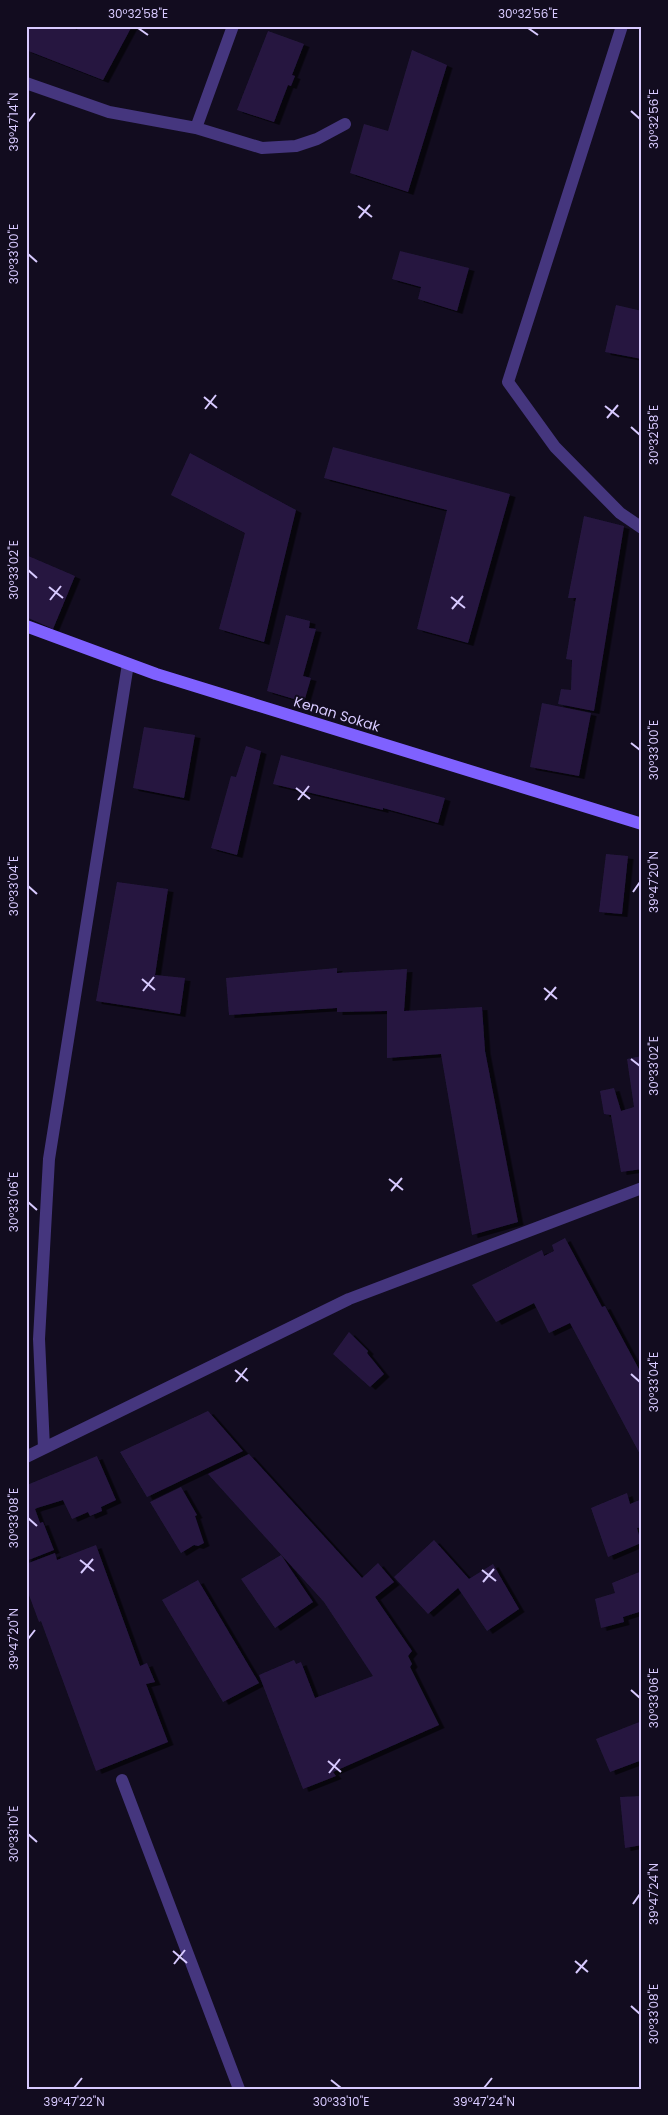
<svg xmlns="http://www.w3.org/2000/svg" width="668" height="2115" font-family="Poppins,sans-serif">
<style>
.building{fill:#261840;filter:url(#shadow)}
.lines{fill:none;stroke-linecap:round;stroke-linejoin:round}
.street{stroke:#45367e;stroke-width:12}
.secondary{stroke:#7f61ff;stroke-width:12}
.ticks{fill:none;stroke:#d8caff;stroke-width:2}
.labels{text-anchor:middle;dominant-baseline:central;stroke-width:4;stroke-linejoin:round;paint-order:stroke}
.street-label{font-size:14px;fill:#d8caff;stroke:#120c1f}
.neatline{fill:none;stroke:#d8caff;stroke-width:2}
.ticks-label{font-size:12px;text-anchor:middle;fill:#d8caff}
</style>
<defs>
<filter id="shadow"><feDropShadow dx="5.5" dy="3" stdDeviation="0" flood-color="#0009"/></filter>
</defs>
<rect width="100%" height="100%" fill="#120c1f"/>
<path class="building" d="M 26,26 L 69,26 L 77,30 L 78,26 L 132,26 L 103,80 L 26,50 Z
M 268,31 L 304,44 L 292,75 L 295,76 L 291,86 L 288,85 L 274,122 L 237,110 Z
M 412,50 L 447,65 L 408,192 L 350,173 L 364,124 L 388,131 Z
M 400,251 L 469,268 L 457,311 L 418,299 L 421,287 L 392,279 Z
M 616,305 L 642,311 L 642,359 L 605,352 Z
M 333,447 L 510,494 L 468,643 L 417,629 L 447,510 L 324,478 Z
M 190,453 L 296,510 L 264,642 L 219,629 L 245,533 L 171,495 Z
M 584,516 L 624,526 L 594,711 L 558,704 L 561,689 L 571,690 L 572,660 L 566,659 L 576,598 L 568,598 Z
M 26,555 L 75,576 L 53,629 L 26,617 Z
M 286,615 L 310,621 L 309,628 L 316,629 L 303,676 L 311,678 L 304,702 L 267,691 Z
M 542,703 L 591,713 L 579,776 L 530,767 Z
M 144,727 L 195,735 L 184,798 L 133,788 Z
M 246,746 L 261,751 L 237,855 L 211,848 L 231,776 L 236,777 Z
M 281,755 L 445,798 L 438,823 L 383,808 L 383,810 L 273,784 Z
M 606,854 L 628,856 L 622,914 L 599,912 Z
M 117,882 L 168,889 L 155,975 L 185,978 L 180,1014 L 96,1001 Z
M 337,968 L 337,973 L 407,969 L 404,1011 L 482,1007 L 485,1051 L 518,1222 L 472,1235 L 441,1054 L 387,1058 L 387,1011 L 337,1012 L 337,1008 L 229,1015 L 226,978 Z
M 642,1056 L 642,1169 L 621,1172 L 611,1115 L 604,1114 L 600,1091 L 614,1088 L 621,1111 L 634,1107 L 627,1059 Z
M 565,1238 L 602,1307 L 605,1306 L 642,1375 L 642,1458 L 570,1323 L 549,1333 L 534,1303 L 496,1322 L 472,1285 L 542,1250 L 544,1256 L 554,1251 L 552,1245 Z
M 349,1332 L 368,1351 L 367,1353 L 384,1374 L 370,1387 L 333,1354 Z
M 208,1411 L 243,1451 L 147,1497 L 120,1452 Z
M 249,1454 L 362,1578 L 378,1563 L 394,1582 L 375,1597 L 412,1651 L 408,1656 L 412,1664 L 410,1667 L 439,1725 L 333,1772 L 336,1776 L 303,1789 L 259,1675 L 294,1660 L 296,1664 L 301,1662 L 315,1698 L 373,1676 L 324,1602 L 208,1474 Z
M 97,1456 L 116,1500 L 101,1507 L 102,1511 L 90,1516 L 88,1512 L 72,1519 L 63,1500 L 37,1508 L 35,1509 L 40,1523 L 43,1522 L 54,1550 L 26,1561 L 26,1490 L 29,1489 L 27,1485 Z
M 181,1487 L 197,1515 L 195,1516 L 204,1543 L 198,1546 L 194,1545 L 181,1553 L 150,1502 Z
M 627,1493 L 630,1504 L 642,1499 L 642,1527 L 637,1528 L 641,1543 L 608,1557 L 591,1508 Z
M 434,1540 L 469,1579 L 493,1564 L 519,1609 L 487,1631 L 458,1588 L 428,1614 L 394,1577 Z
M 96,1545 L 140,1666 L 147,1663 L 155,1682 L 146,1684 L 168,1742 L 96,1771 L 41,1621 L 39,1622 L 29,1595 L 26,1592 L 26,1564 L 55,1553 L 57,1560 Z
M 281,1555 L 313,1602 L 275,1628 L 241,1579 Z
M 642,1571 L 642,1611 L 623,1617 L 624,1622 L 601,1628 L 595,1599 L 615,1593 L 612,1583 Z
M 198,1580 L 259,1683 L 223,1702 L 162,1600 Z
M 642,1721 L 642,1760 L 610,1772 L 596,1739 Z
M 642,1796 L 642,1845 L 625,1848 L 620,1797 Z"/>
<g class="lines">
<path class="street" d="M 622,26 L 508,382 L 555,447 L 620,513 L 642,528
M 26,83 L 109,112 L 196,128 L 233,26
M 196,128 L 262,148 L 296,146 L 317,139 L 345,124
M 44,1448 L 39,1339 L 49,1159 L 128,664
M 26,1457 L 349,1299 L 642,1188
M 122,1780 L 239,2089"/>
<path class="secondary" d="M 26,626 L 156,674 L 642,824"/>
</g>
<path class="ticks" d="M 138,28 L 148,35M 528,28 L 538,35M 631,111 L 640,119M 28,122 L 35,113M 358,206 L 372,217M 359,218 L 370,205M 28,254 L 37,262M 204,397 L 217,408M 605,406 L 619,417M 205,409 L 216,395M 607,418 L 618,405M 631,427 L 640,435M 28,570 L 37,578M 49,587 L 63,598M 451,597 L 465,608M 50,600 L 61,586M 452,609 L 463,596M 631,743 L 640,750M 296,788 L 310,799M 298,800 L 309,786M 28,886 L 37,894M 633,892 L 640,882M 142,979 L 155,990M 544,988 L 557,999M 143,991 L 154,977M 545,1000 L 556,987M 631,1059 L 640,1066M 389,1179 L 403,1190M 391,1191 L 402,1178M 28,1202 L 37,1210M 235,1370 L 248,1381M 631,1374 L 640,1382M 236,1382 L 247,1368M 28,1518 L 37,1526M 80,1560 L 94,1571M 482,1570 L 496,1581M 81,1573 L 93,1559M 483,1582 L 494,1569M 28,1639 L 35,1630M 631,1690 L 640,1698M 328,1761 L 341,1772M 329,1773 L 340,1759M 28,1834 L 37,1842M 633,1904 L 640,1894M 173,1951 L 187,1963M 575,1961 L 588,1972M 174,1964 L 185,1950M 576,1973 L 587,1960M 631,2006 L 640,2014M 331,2080 L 341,2088M 74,2088 L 82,2078M 484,2088 L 492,2078"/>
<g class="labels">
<g class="street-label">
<text transform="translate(337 714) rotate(17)">Kenan Sokak</text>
</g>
</g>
<rect width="668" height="2115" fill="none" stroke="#120c1f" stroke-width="55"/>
<rect x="28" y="28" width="612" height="2060" class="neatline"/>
<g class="ticks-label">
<text x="138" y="18">30°32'58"E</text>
<text x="528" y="18">30°32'56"E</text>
<text transform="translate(654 119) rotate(-90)" y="4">30°32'56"E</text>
<text transform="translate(14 122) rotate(-90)" y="4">39°47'14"N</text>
<text transform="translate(14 254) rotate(-90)" y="4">30°33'00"E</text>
<text transform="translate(654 435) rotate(-90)" y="4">30°32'58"E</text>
<text transform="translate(14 570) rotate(-90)" y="4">30°33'02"E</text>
<text transform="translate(654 750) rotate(-90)" y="4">30°33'00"E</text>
<text transform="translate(654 882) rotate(-90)" y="4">39°47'20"N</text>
<text transform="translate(14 886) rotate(-90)" y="4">30°33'04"E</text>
<text transform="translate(654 1066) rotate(-90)" y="4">30°33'02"E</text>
<text transform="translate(14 1202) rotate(-90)" y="4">30°33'06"E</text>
<text transform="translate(654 1382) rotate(-90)" y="4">30°33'04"E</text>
<text transform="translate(14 1518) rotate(-90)" y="4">30°33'08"E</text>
<text transform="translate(14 1639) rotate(-90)" y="4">39°47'20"N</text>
<text transform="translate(654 1698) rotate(-90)" y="4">30°33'06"E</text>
<text transform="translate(14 1834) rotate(-90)" y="4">30°33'10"E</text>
<text transform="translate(654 1894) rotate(-90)" y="4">39°47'24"N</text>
<text transform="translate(654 2014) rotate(-90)" y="4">30°33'08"E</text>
<text x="74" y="2106">39°47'22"N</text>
<text x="341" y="2106">30°33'10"E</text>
<text x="484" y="2106">39°47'24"N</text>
</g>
</svg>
